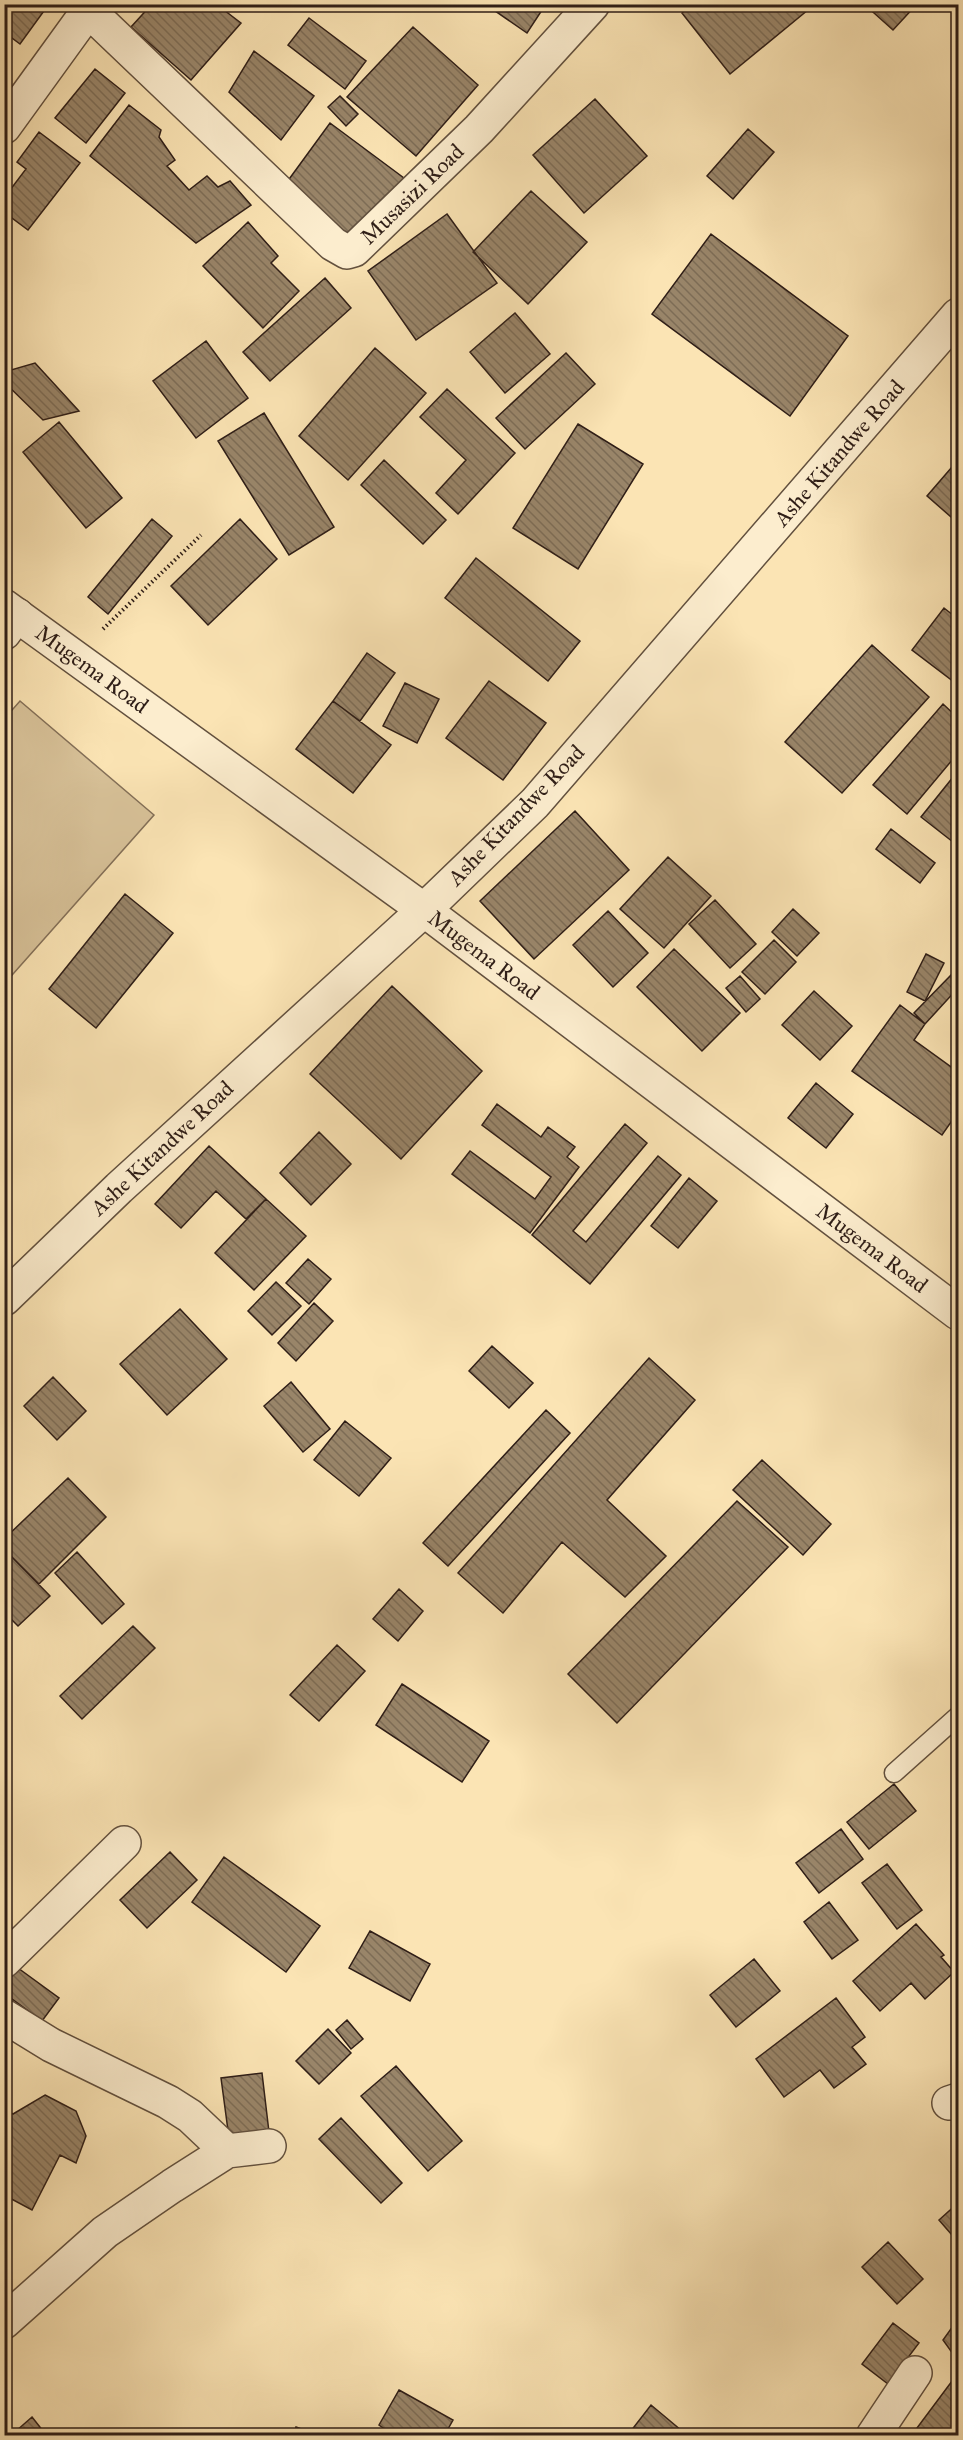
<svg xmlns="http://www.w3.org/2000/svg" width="963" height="2440" font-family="'IM FELL Great Primer',serif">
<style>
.green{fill:#d8c299;stroke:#847058;stroke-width:1.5}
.building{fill:url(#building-back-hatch);stroke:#2f1e17;stroke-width:1.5}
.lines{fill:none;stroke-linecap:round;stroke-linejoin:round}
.service-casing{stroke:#62503e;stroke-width:21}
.minor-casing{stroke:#62503e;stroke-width:36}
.tertiary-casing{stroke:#62503e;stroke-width:36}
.path{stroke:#2f1e17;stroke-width:4;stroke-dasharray:1.5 3;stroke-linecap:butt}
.service{stroke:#fcedce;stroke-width:18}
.minor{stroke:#fcedce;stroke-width:33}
.tertiary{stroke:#fcedce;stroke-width:33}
.labels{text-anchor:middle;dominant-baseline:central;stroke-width:4.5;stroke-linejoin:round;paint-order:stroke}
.street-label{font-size:22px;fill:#2f1e17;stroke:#fcedce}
</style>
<defs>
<pattern id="building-back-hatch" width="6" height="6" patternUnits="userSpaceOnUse" patternTransform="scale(1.5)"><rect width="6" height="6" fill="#998569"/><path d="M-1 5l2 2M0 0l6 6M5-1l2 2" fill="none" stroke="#7d6c55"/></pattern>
</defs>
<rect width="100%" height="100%" fill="#fbe4b4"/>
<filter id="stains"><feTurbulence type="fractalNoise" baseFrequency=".00333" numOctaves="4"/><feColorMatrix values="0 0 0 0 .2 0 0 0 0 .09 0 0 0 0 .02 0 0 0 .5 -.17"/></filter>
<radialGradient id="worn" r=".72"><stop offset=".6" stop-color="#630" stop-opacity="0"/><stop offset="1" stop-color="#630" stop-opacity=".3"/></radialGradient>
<path class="green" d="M 20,701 L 154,815 L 5,983 L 5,718 Z"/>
<path class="building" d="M 4,4 L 49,4 L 20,44 L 4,32 Z
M 152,4 L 216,4 L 241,23 L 191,80 L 131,27 Z
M 485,4 L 546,4 L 527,33 Z
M 691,4 L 813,4 L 814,5 L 730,74 L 682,13 Z
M 864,4 L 917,4 L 893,30 Z
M 309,18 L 366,61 L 345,89 L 288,45 Z
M 413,27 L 478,85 L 416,156 L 347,97 Z
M 254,51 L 314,96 L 281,140 L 229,92 Z
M 95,69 L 125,93 L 86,143 L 55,118 Z
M 340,96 L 358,114 L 346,126 L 328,107 Z
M 595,99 L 647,156 L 584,213 L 533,155 Z
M 129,105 L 161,130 L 159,137 L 175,160 L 167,166 L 189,190 L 207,176 L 218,187 L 230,181 L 251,205 L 196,243 L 155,209 L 90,156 Z
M 330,123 L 404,178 L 343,238 L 287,182 Z
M 748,129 L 774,152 L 733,199 L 707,176 Z
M 39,132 L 80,163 L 28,230 L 4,212 L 4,198 L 26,169 L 17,162 Z
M 531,191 L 587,242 L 528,304 L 473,252 Z
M 447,214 L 497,283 L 416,340 L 368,271 Z
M 248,222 L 278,256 L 271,263 L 299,291 L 263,328 L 203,266 Z
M 711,234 L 848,336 L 790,416 L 652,314 Z
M 325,278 L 351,308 L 270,381 L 243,352 Z
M 515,313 L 550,354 L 505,393 L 470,352 Z
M 206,341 L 248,398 L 196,438 L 153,381 Z
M 375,348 L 426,393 L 348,480 L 299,436 Z
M 566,353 L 595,384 L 525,449 L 496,418 Z
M 35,363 L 79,411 L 43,420 L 4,382 L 4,372 Z
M 447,389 L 515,453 L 458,514 L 436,493 L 466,460 L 420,417 Z
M 264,413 L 334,527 L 289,555 L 218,441 Z
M 59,422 L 122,498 L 86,528 L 23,452 Z
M 578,424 L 643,464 L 578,569 L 513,528 Z
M 384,460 L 446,520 L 423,544 L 361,485 Z
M 958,460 L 958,523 L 927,496 Z
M 152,519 L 172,536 L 108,614 L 88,597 Z
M 240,519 L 277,559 L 208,625 L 171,586 Z
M 476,558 L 580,641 L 548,681 L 445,598 Z
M 944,608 L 958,619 L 958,685 L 912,650 Z
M 872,645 L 929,697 L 842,793 L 785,742 Z
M 367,653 L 395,673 L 360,721 L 333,701 Z
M 489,681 L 546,723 L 503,780 L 446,738 Z
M 405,683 L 439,699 L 417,743 L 383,726 Z
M 333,701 L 391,745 L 353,793 L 296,749 Z
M 943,704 L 958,718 L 958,753 L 907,814 L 873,785 Z
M 958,771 L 958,835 L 953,842 L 921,817 Z
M 575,811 L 629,870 L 534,959 L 480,901 Z
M 891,829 L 935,863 L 920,883 L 876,849 Z
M 668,857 L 711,896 L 664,948 L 620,909 Z
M 125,894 L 173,933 L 96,1028 L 49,989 Z
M 715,900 L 756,944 L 730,968 L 689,924 Z
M 793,909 L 819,933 L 797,956 L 772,932 Z
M 608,911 L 648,953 L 613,987 L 573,945 Z
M 774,940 L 796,962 L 765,994 L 742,972 Z
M 674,949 L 740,1013 L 702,1051 L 637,987 Z
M 926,954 L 944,963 L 925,1001 L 907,992 Z
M 955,971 L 958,975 L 958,988 L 925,1024 L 914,1013 Z
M 740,976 L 760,999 L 746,1012 L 726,988 Z
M 392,986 L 482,1071 L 401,1159 L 310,1074 Z
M 814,991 L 852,1026 L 820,1060 L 782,1025 Z
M 900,1005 L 925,1024 L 914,1040 L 958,1072 L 958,1112 L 942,1135 L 852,1071 Z
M 816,1083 L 853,1114 L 826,1148 L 788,1118 Z
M 497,1104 L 541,1137 L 548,1127 L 575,1147 L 567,1157 L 579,1167 L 530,1233 L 452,1174 L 470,1151 L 535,1199 L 551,1177 L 482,1125 Z
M 625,1124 L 647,1143 L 573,1231 L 586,1242 L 658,1156 L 681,1175 L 590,1284 L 532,1235 Z
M 319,1132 L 351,1164 L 311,1205 L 280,1173 Z
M 209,1146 L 266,1199 L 246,1219 L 216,1191 L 181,1228 L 155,1204 Z
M 689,1178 L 717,1201 L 678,1248 L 651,1226 Z
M 266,1199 L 306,1236 L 254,1290 L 215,1253 Z
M 308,1259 L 331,1279 L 309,1304 L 286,1283 Z
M 276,1282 L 301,1306 L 272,1335 L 248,1311 Z
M 314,1303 L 333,1321 L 296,1361 L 278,1343 Z
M 180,1309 L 227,1359 L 167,1415 L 120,1364 Z
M 492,1346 L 533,1383 L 509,1408 L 469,1371 Z
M 649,1358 L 695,1400 L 607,1500 L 666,1556 L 625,1597 L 562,1542 L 503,1613 L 458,1573 Z
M 53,1377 L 86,1411 L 57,1440 L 24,1406 Z
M 291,1382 L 330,1429 L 303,1452 L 264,1406 Z
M 546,1410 L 570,1433 L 448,1566 L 423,1543 Z
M 345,1421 L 391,1458 L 359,1496 L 314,1460 Z
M 762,1460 L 831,1524 L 803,1555 L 733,1490 Z
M 68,1478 L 106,1517 L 39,1584 L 4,1549 L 4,1539 Z
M 737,1501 L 788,1547 L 617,1723 L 568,1674 Z
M 4,1549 L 50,1596 L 18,1626 L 4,1612 Z
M 77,1552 L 124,1604 L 102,1624 L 55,1573 Z
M 399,1589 L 423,1611 L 398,1641 L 373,1619 Z
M 133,1626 L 155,1648 L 82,1719 L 60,1696 Z
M 337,1645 L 365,1671 L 319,1721 L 290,1695 Z
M 402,1684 L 489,1741 L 462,1782 L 376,1725 Z
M 894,1784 L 916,1811 L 869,1849 L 847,1822 Z
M 841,1829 L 863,1859 L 819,1893 L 796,1863 Z
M 170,1852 L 197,1880 L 147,1928 L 120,1900 Z
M 224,1857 L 320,1926 L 286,1972 L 192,1902 Z
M 887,1864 L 922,1910 L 897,1929 L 862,1883 Z
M 829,1902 L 858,1940 L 832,1959 L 804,1922 Z
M 916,1924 L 944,1955 L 941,1957 L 954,1972 L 925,1999 L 911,1983 L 880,2011 L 853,1981 Z
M 370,1931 L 430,1964 L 410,2001 L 349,1968 Z
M 754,1959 L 780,1991 L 736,2027 L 710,1995 Z
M 18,1968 L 59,1998 L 42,2021 L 4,1993 L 4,1986 Z
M 836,1998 L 865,2037 L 852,2047 L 866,2064 L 834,2088 L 820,2070 L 784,2097 L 756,2059 Z
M 347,2020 L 363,2039 L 351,2049 L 336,2030 Z
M 328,2029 L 351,2053 L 319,2084 L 296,2061 Z
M 396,2066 L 462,2141 L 428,2171 L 361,2096 Z
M 262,2073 L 269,2132 L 229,2138 L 221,2078 Z
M 45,2095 L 76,2111 L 86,2136 L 76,2163 L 60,2155 L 32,2210 L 4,2195 L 4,2108 L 13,2114 Z
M 341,2118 L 402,2183 L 381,2203 L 319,2139 Z
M 958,2203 L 958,2242 L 939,2220 Z
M 888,2242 L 923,2279 L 897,2304 L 862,2267 Z
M 958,2319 L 958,2361 L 943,2340 Z
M 893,2323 L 919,2343 L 888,2384 L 862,2364 Z
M 958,2373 L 958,2436 L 911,2436 Z
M 399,2390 L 453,2420 L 444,2436 L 383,2436 L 386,2430 L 379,2425 Z
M 651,2405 L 688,2436 L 627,2436 Z
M 32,2417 L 47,2436 L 20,2436 L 16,2431 Z
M 296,2427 L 320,2436 L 293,2436 Z"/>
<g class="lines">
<defs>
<path id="service" d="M 894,1773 L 958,1716"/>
<path id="minor" d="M 89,11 L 333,244 L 347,252 L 354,250 L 479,129 L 593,4
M 4,127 L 93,4
M 4,633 L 17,615
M 4,1299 L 119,1188 L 424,910 L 535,803 L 958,315
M 4,1961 L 124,1843
M 4,2016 L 51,2045 L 168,2102 L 190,2116 L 227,2151
M 949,2103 L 958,2100
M 4,2322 L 105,2232 L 172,2186 L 227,2151 L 269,2146
M 873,2436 L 915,2373"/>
<path id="tertiary" d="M 4,606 L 424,910 L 958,1313"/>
</defs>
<use href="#service" class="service-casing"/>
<use href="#minor" class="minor-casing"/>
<use href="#tertiary" class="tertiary-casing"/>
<path class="path" d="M 103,629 L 201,535"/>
<use href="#service" class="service"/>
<use href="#minor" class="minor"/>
<use href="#tertiary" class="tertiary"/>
</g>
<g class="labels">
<g class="street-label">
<text transform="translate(412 194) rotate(-44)">Musasizi Road</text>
<text transform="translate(839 453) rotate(-49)">Ashe Kitandwe Road</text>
<text transform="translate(92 669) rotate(36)">Mugema Road</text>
<text transform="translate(516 815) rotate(-46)">Ashe Kitandwe Road</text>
<text transform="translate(484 955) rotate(37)">Mugema Road</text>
<text transform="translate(162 1148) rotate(-43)">Ashe Kitandwe Road</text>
<text transform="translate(872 1248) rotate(37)">Mugema Road</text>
</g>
</g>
<rect width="963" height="2440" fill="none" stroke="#fbe4b4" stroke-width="24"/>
<rect x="6" y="6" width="951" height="2428" fill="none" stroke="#2f1e17" stroke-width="3"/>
<rect x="12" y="12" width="939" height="2416" fill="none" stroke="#2f1e17" stroke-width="1.5"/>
<rect width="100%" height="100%" filter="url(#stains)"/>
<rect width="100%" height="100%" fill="url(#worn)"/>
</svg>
